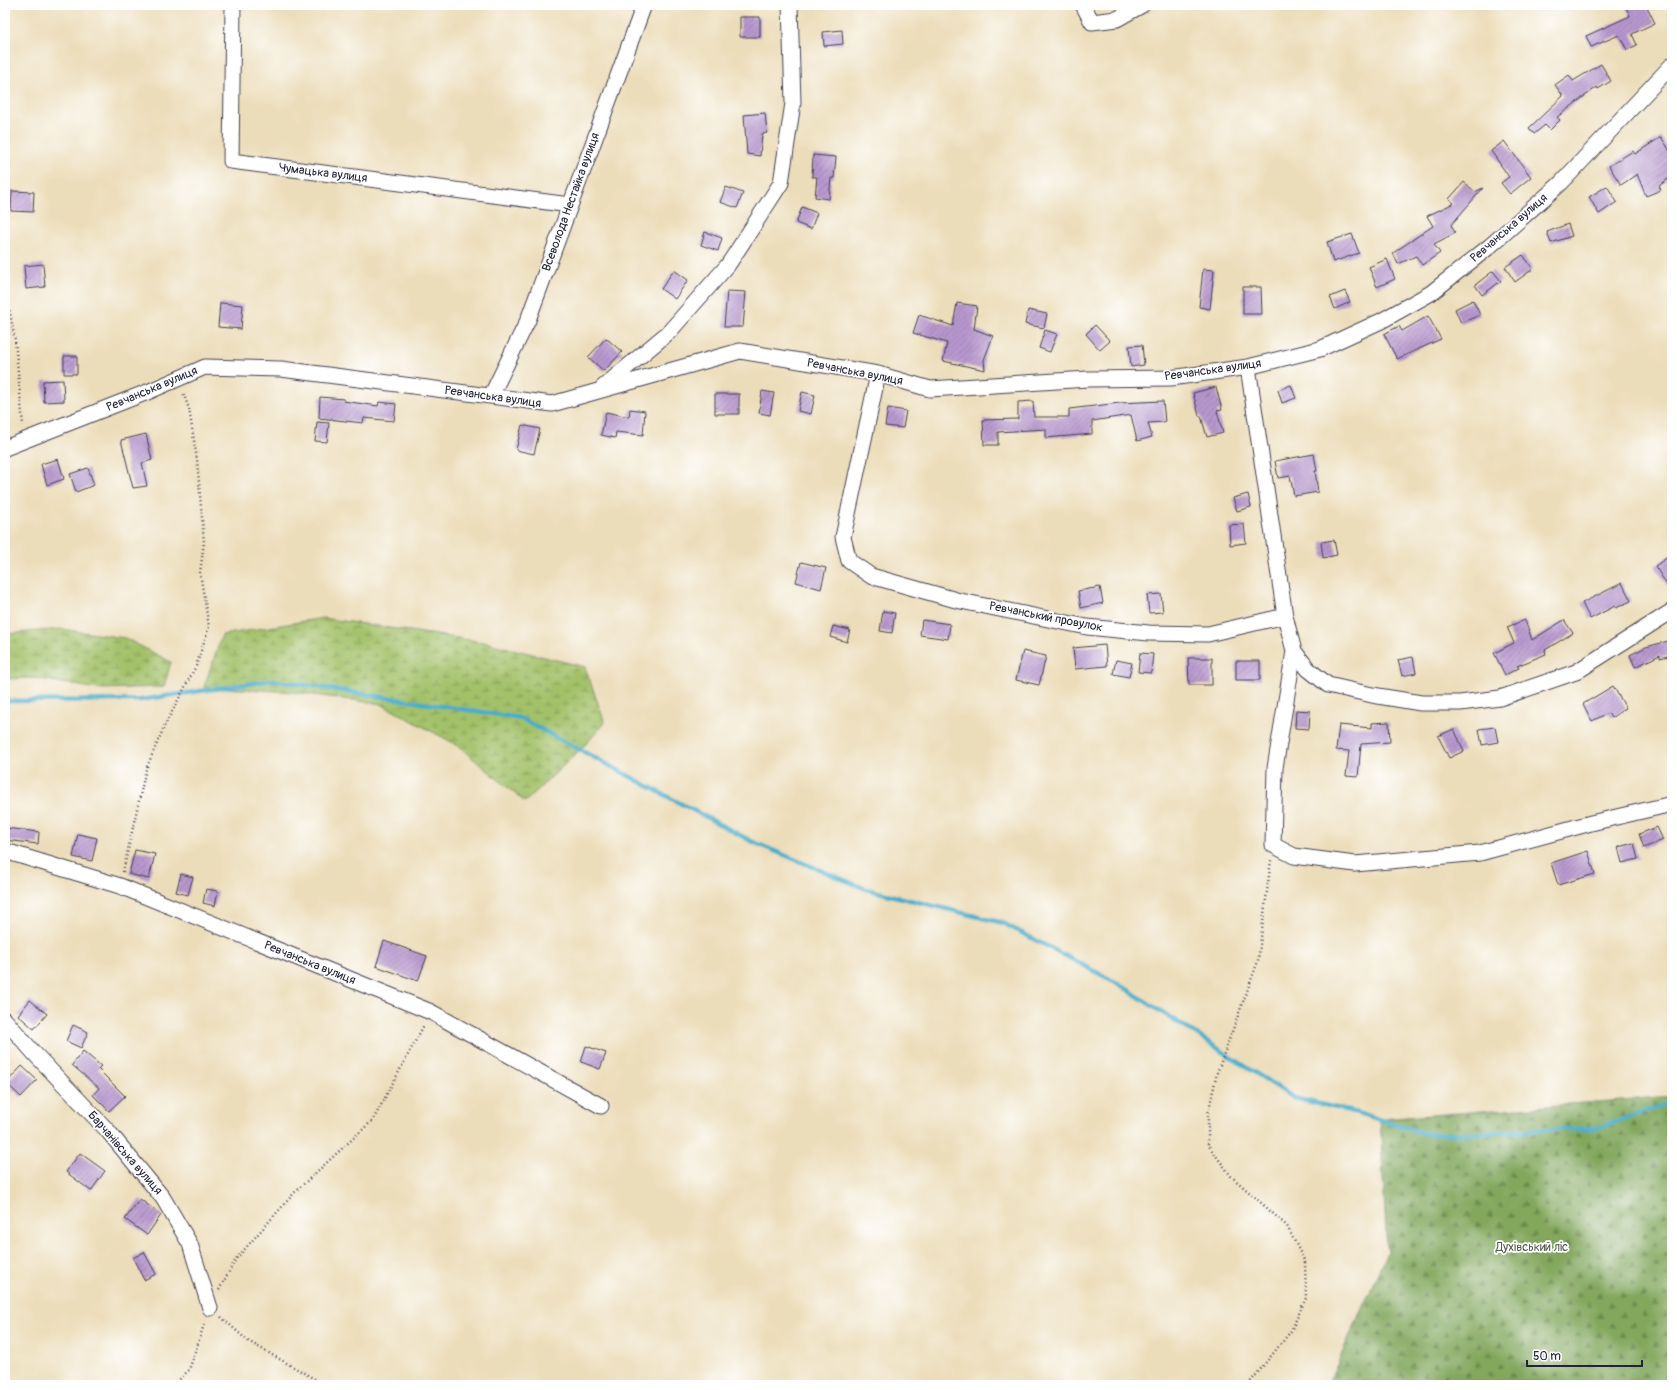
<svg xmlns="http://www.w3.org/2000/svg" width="1677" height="1390" font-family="Pangolin,sans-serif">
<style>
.forest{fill:url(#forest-firs);stroke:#52644c}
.wetland{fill:url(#wetland-marsh);stroke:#627252}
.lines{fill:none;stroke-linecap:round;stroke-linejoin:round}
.stream{stroke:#48acc8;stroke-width:4.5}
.building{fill:url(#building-hatch)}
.street-casing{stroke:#403e4e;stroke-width:17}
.path{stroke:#403e4e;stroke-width:2.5;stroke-dasharray:1 3;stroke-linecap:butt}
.street{stroke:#fff;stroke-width:15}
.labels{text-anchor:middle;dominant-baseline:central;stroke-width:3.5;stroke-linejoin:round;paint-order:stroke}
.street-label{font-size:12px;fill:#22223b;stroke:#fff}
.park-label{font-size:12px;fill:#4f5a4b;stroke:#fff}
</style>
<defs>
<pattern id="forest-firs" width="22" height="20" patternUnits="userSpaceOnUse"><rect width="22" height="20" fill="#82a75d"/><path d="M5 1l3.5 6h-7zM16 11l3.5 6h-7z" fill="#6a884e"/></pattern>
<pattern id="wetland-marsh" width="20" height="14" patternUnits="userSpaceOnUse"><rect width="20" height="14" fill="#a3c169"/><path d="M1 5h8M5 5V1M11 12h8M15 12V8" fill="none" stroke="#849c58"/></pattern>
<pattern id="building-hatch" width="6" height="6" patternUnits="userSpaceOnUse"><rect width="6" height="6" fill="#b797ce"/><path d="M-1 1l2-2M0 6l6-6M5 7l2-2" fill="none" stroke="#947ba8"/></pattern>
</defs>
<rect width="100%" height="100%" fill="#fff"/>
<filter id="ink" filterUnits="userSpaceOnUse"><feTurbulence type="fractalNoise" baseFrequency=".025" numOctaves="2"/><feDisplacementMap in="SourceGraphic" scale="8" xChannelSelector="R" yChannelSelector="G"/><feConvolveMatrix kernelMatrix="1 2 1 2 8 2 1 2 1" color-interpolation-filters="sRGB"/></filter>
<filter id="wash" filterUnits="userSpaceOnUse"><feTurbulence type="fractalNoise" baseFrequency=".012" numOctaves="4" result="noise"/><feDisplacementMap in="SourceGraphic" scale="16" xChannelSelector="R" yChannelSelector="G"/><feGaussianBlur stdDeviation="0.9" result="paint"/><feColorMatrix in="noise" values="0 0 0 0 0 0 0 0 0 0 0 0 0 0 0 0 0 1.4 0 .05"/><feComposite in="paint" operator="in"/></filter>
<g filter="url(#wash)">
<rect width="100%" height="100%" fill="#ecddba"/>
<path class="forest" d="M 1672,1096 L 1672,1385 L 1328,1385 L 1387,1252 L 1380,1119 Z"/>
<path class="wetland" d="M 323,618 L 484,642 L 585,667 L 605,723 L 583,747 L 525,802 L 457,745 L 381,704 L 293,692 L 204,687 L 222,635 Z
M 61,629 L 125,638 L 171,662 L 164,687 L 97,689 L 35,678 L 5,679 L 5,634 Z"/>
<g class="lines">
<path class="stream" d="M 5,701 L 140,700 L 273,680 L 520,718 L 753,842 L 866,889 L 1003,923 L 1119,984 L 1294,1098 L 1358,1113 L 1430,1135 L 1598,1128 L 1672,1102"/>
</g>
<g id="blocks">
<path class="building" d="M 1625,5 L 1646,5 L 1655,23 L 1632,34 L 1637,45 L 1627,50 L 1619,35 L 1591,47 L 1586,36 L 1630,16 Z
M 740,17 L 760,17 L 760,37 L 740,37 Z
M 842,30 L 843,44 L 824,46 L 823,32 Z
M 1601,64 L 1611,81 L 1598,89 L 1597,87 L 1557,117 L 1560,120 L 1550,130 L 1545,125 L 1534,134 L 1529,128 L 1563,96 L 1555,85 L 1569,75 L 1573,81 Z
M 765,113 L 767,133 L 762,134 L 760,156 L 747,154 L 744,115 Z
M 1661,137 L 1672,154 L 1672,176 L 1659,186 L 1661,190 L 1646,196 L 1637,174 L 1621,185 L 1609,166 L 1633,151 L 1635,154 Z
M 1504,141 L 1531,177 L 1510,194 L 1501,183 L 1509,177 L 1491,151 Z
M 813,155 L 836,157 L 834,178 L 831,178 L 829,199 L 815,197 L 817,177 L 812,177 Z
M 1464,182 L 1475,192 L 1483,188 L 1451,225 L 1455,233 L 1434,244 L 1440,253 L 1422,265 L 1416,256 L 1398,264 L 1393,253 L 1433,226 L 1427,216 L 1454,203 L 1449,199 Z
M 1607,186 L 1617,202 L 1599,214 L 1589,197 Z
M 726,187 L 743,193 L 737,208 L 720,202 Z
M 12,191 L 34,192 L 33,212 L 11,211 Z
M 802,207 L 817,213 L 811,229 L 796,223 Z
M 1568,224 L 1572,236 L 1551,243 L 1547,232 Z
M 705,232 L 722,238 L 718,251 L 701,245 Z
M 1352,234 L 1359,253 L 1333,262 L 1327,242 Z
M 1523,255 L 1533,269 L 1515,282 L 1505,267 Z
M 1387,259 L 1395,279 L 1377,287 L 1369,267 Z
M 43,264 L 45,287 L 26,289 L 24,266 Z
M 1203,269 L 1214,270 L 1210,309 L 1199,307 Z
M 674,270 L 688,280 L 675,299 L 661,289 Z
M 1493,271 L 1501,281 L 1482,295 L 1475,285 Z
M 1243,287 L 1261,287 L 1262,314 L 1243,314 Z
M 727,291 L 746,292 L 743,327 L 724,327 Z
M 1345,291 L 1350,302 L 1335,309 L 1330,297 Z
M 1473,300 L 1480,315 L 1461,323 L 1455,309 Z
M 220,303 L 243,305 L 241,329 L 218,327 Z
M 957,303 L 977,306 L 974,329 L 993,336 L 984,360 L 985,370 L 943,361 L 947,343 L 913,333 L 919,315 L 953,326 Z
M 1028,310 L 1047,314 L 1044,328 L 1025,324 Z
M 1428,316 L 1441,339 L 1397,359 L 1384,334 L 1399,326 L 1402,331 Z
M 1095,325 L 1110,341 L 1100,350 L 1086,334 Z
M 1045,330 L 1057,334 L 1050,352 L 1039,348 Z
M 606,338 L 622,352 L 604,371 L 588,357 Z
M 1142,345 L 1144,365 L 1131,367 L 1129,346 Z
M 64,356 L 77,356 L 77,374 L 64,374 Z
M 63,380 L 64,401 L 44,402 L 43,381 Z
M 1291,385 L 1296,398 L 1282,403 L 1278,390 Z
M 1216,387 L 1222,410 L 1217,411 L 1223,433 L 1207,437 L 1201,416 L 1199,416 L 1193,393 Z
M 762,391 L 774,393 L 770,415 L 759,413 Z
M 802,392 L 815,395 L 811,414 L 798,411 Z
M 715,394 L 739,394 L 739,414 L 715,414 Z
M 320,397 L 344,399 L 343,401 L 378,406 L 379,402 L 396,404 L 394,421 L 364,418 L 363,423 L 319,418 Z
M 1033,401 L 1034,417 L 1069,417 L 1069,409 L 1120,403 L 1163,401 L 1165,422 L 1148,423 L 1152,437 L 1137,441 L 1131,415 L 1092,421 L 1092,434 L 1046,438 L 1046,429 L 998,432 L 998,445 L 984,445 L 983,420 L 1018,419 L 1018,402 Z
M 888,408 L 906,411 L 903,428 L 885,426 Z
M 630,409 L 645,411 L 643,435 L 616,432 L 615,438 L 601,435 L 606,412 L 629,417 Z
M 317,422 L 329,423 L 327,442 L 315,441 Z
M 522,425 L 540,429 L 534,454 L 516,450 Z
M 146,434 L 152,460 L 142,463 L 147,486 L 133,488 L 121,440 Z
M 1314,454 L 1317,471 L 1315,471 L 1318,492 L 1294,496 L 1290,476 L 1278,478 L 1275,461 Z
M 58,459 L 64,479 L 47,485 L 41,464 Z
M 88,468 L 94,485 L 76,492 L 70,474 Z
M 1248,494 L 1251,507 L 1237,511 L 1233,498 Z
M 1244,524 L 1246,543 L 1230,545 L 1229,525 Z
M 1334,540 L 1337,555 L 1323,558 L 1321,542 Z
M 1672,554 L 1672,593 L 1655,566 Z
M 801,562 L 826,568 L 821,589 L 796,582 Z
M 1622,583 L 1631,601 L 1616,608 L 1615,606 L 1590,619 L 1582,603 Z
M 1100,587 L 1103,603 L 1081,608 L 1078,591 Z
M 1161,594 L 1163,612 L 1149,613 L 1147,595 Z
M 883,611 L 895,613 L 892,633 L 880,631 Z
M 922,620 L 950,624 L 948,639 L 920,635 Z
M 1525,620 L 1532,640 L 1564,620 L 1573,633 L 1545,650 L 1546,654 L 1517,666 L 1519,668 L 1505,675 L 1494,653 L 1514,643 L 1507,627 Z
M 833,626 L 850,630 L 847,642 L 830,637 Z
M 1672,640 L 1672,655 L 1660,658 L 1660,655 L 1635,667 L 1630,655 L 1646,647 Z
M 1105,645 L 1107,666 L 1075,669 L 1073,648 Z
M 1023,651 L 1046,656 L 1039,685 L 1016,680 Z
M 1140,653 L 1153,654 L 1151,673 L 1138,672 Z
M 1413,657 L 1416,673 L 1402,676 L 1398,660 Z
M 1188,658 L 1212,658 L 1212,685 L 1189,685 Z
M 1116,660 L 1132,663 L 1129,677 L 1113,674 Z
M 1236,661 L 1260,661 L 1260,680 L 1236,680 Z
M 1613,686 L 1626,708 L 1611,718 L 1608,713 L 1592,721 L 1583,704 Z
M 1296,710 L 1310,711 L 1309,729 L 1295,728 Z
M 1389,722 L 1390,742 L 1361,744 L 1358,777 L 1346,776 L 1349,751 L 1336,750 L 1339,725 L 1372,728 L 1372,723 Z
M 1495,727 L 1498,742 L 1482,745 L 1479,729 Z
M 1454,729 L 1464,751 L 1449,758 L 1438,736 Z
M 1657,827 L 1663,840 L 1644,848 L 1639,834 Z
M 5,828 L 39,832 L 38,844 L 5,840 Z
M 78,834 L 97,838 L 92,861 L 73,857 Z
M 1634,843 L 1638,859 L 1622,863 L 1618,847 Z
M 135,850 L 155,854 L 149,879 L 129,874 Z
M 1588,851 L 1595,874 L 1558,885 L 1551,863 Z
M 181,874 L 193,877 L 188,895 L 176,892 Z
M 206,889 L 218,891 L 215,906 L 203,903 Z
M 384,941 L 427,956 L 418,981 L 376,966 Z
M 30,1000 L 47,1014 L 34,1029 L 18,1015 Z
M 73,1025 L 88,1032 L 81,1048 L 66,1041 Z
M 586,1046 L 606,1053 L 600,1069 L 581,1062 Z
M 83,1051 L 101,1066 L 98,1069 L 125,1096 L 109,1111 L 93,1095 L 99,1088 L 72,1065 Z
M 22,1066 L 37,1080 L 21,1097 L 6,1083 Z
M 80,1153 L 105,1171 L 91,1191 L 66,1172 Z
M 140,1199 L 161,1215 L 147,1235 L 125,1219 Z
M 144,1252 L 156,1274 L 144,1280 L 133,1258 Z"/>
</g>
</g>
<g filter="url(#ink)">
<use href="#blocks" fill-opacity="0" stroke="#403e4e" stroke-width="1"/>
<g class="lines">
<defs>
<path id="street" d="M 233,5 L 231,161 L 570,205
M 1083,5 L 1092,22 L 1117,19 L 1142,5
M 878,374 L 843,537 L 849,561 L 871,576 L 956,600 L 1087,627 L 1149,633 L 1208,634 L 1285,616 L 1248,367
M 602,388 L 669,332 L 728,265 L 781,183 L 793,103 L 790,5
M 491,396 L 528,320 L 644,5
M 5,448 L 150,391 L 205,367 L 281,369 L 552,404 L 740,351 L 878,374 L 930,389 L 1088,379 L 1171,378 L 1248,367 L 1320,349 L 1381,321 L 1431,293 L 1490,246 L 1561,183 L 1672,65
M 1285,616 L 1294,651 L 1308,669 L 1328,685 L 1372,695 L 1421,703 L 1460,703 L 1500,698 L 1576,672 L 1672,611
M 1294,651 L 1275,768 L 1273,845 L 1294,856 L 1355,864 L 1480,853 L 1591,823 L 1672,804
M 5,851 L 120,886 L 431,1012 L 601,1106
M 5,1020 L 34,1053 L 108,1131 L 163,1198 L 190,1244 L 210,1308"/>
</defs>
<use href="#street" class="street-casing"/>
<path class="path" d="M 5,287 L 15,340 L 23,425
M 123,872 L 146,769 L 165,725 L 196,666 L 209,627 L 200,573 L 204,542 L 197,459 L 189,409 L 183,392
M 219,1290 L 236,1259 L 296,1191 L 373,1120 L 424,1025
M 221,1317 L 248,1341 L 325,1385
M 174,1385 L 189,1370 L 205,1322
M 1248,1385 L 1291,1331 L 1306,1298 L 1305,1262 L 1287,1226 L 1231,1176 L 1208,1145 L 1208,1114 L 1217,1073 L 1258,961 L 1271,860"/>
<use href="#street" class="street"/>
</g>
</g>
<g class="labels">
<g class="street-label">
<text transform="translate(323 173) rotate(7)">Чумацька вулиця</text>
<text transform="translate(571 202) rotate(-70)">Всеволода Нестайка вулиця</text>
<text transform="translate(1509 228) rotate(-41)">Ревчанська вулиця</text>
<text transform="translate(1213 370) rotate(-8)">Ревчанська вулиця</text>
<text transform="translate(855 372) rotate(11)">Ревчанська вулиця</text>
<text transform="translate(152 389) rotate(-23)">Ревчанська вулиця</text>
<text transform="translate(493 397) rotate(8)">Ревчанська вулиця</text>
<text transform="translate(1046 617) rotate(11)">Ревчанський провулок</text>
<text transform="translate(310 963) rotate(22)">Ревчанська вулиця</text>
<text transform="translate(125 1153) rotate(49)">Барчанівська вулиця</text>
</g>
<g class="park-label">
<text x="1532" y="1247">Духівський ліс</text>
</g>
</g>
<rect width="1677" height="1390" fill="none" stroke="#fff" stroke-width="20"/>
<path d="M1527 1360v6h115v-6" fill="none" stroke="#22223b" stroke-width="2"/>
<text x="1533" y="1360" font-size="12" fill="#22223b" stroke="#ffffff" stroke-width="3" paint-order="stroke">50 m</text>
</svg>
